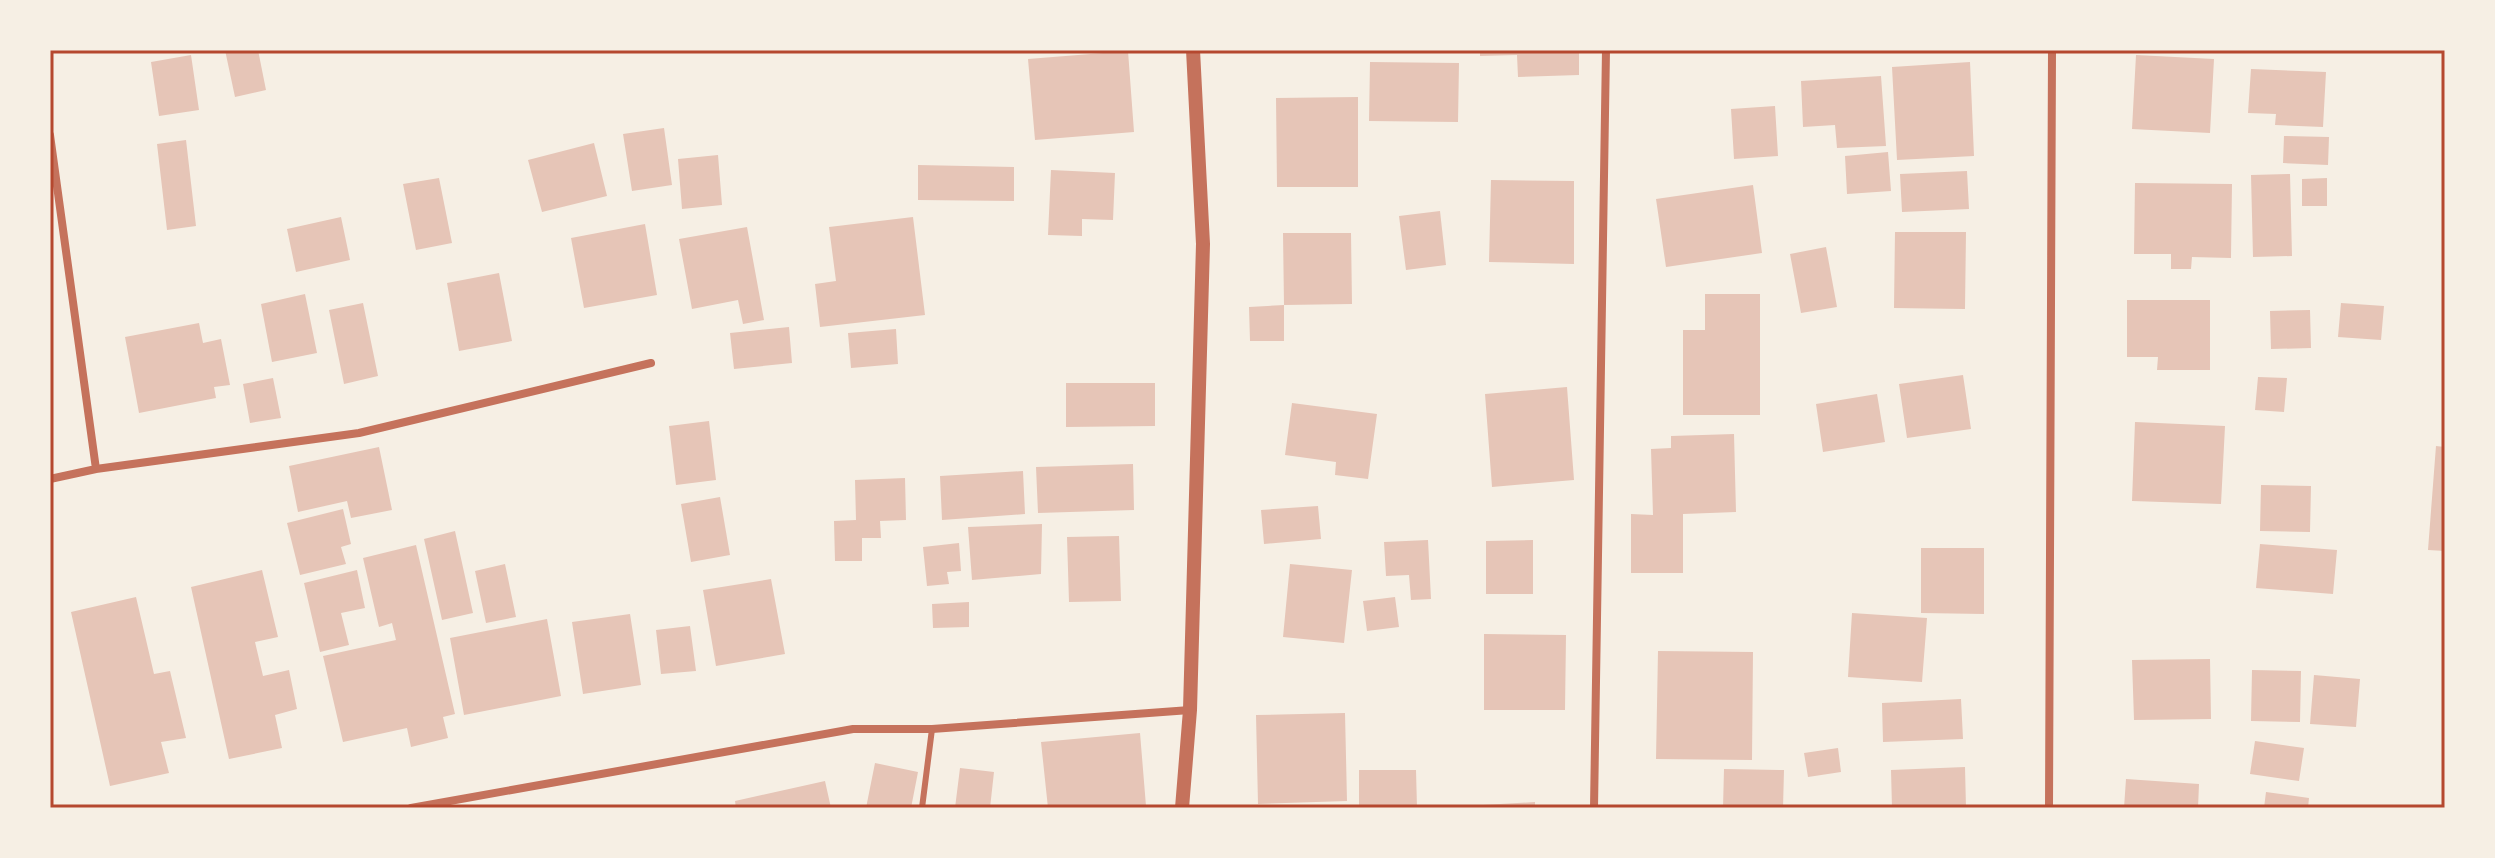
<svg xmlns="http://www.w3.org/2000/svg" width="2495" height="858" font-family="Overpass,sans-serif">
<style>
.building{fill:#e6c5b7}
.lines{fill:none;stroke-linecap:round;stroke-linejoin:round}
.service{stroke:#c5725c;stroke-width:6}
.minor{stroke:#c5725c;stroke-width:8}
.tertiary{stroke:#c5725c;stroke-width:14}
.neatline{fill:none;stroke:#b5482f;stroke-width:3}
</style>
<rect width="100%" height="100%" fill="#f6efe4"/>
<path class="building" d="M 225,50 L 258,50 L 266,90 L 235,97 Z
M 1480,50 L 1579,50 L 1579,75 L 1518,77 L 1517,55 L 1480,56 Z
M 1128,51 L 1134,132 L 1035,140 L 1028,59 Z
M 191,55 L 199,110 L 159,116 L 151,62 Z
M 2136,55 L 2214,59 L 2210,133 L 2132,129 Z
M 1370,62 L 1459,63 L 1458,122 L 1369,121 Z
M 1970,62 L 1974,156 L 1897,160 L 1892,67 Z
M 2251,69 L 2326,72 L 2323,127 L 2275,125 L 2276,114 L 2248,113 Z
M 1881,76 L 1886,146 L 1837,148 L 1835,125 L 1803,127 L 1801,81 Z
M 1358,97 L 1358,187 L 1277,187 L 1276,98 Z
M 1775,106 L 1778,156 L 1734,159 L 1731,109 Z
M 664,128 L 672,185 L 632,191 L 623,134 Z
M 2284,136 L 2329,137 L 2328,165 L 2283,163 Z
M 186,140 L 196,226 L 167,230 L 157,144 Z
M 594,143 L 607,196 L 542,212 L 528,160 Z
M 1888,152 L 1891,191 L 1847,194 L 1845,156 Z
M 718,155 L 722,205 L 682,209 L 678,159 Z
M 918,165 L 1014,167 L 1014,201 L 918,200 Z
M 1051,170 L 1115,173 L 1113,220 L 1082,219 L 1082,236 L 1048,235 Z
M 1967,171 L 1969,209 L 1902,212 L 1900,174 Z
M 2290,174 L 2292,256 L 2253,257 L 2251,175 Z
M 439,178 L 452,243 L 416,250 L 403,184 Z
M 2327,178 L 2327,206 L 2302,206 L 2302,179 Z
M 1491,180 L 1574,181 L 1574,264 L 1489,262 Z
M 2135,183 L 2232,184 L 2231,258 L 2192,257 L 2191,269 L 2171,269 L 2171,254 L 2134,254 Z
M 1753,185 L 1762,253 L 1666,267 L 1656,199 Z
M 1440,211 L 1446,265 L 1406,270 L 1399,216 Z
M 341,217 L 350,260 L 296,272 L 287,229 Z
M 913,217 L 925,315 L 820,327 L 815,284 L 836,281 L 829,227 Z
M 645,224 L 657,295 L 584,308 L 571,238 Z
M 747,227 L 764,320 L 743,324 L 738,300 L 692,309 L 679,239 Z
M 1895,232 L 1966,232 L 1965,309 L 1894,308 Z
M 1283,233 L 1351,233 L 1352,304 L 1284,305 Z
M 1826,247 L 1837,307 L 1801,313 L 1790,254 Z
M 499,273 L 512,341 L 459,351 L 447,283 Z
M 305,294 L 317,353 L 272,362 L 261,304 Z
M 1705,294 L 1760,294 L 1760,415 L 1683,415 L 1683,330 L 1705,330 Z
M 2127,300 L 2210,300 L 2210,370 L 2157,370 L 2158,357 L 2127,357 Z
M 363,303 L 378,376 L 344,384 L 329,310 Z
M 2341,303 L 2384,306 L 2381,340 L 2338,337 Z
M 1284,305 L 1284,341 L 1250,341 L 1249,307 Z
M 2310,310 L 2311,348 L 2271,349 L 2270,311 Z
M 199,323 L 203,343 L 221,339 L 230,385 L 214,387 L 216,398 L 139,413 L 125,337 Z
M 789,327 L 792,363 L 734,369 L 730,333 Z
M 896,329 L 898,364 L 851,368 L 848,333 Z
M 1963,375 L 1971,429 L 1907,438 L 1899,384 Z
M 2258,377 L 2287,378 L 2284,412 L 2255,410 Z
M 273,378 L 281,418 L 250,423 L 243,384 Z
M 1066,383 L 1155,383 L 1155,426 L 1066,427 Z
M 1567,387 L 1574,480 L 1492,487 L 1485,394 Z
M 1877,394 L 1885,442 L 1823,452 L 1816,404 Z
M 1292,403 L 1377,414 L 1368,479 L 1335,475 L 1336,462 L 1285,455 Z
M 709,421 L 716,480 L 676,485 L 669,426 Z
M 2135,422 L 2225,426 L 2221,504 L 2132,501 Z
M 1734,434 L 1736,512 L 1683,514 L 1683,573 L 1631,573 L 1631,514 L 1653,515 L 1651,449 L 1671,448 L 1671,436 Z
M 2436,446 L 2445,447 L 2445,551 L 2428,550 Z
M 379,447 L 392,510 L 351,518 L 347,501 L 298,512 L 289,466 Z
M 1133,464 L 1134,510 L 1038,513 L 1036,467 Z
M 1023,471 L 1025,514 L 942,520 L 940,476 Z
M 905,478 L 906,520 L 880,521 L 881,538 L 862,538 L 862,561 L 835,561 L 834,521 L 856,520 L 855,480 Z
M 2261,485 L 2311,486 L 2310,532 L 2260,531 Z
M 720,497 L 730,555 L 691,562 L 681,504 Z
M 1318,506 L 1321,539 L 1264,544 L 1261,510 Z
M 343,509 L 351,544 L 341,547 L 346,564 L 300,575 L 287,523 Z
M 1042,524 L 1041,574 L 972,580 L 968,527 Z
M 455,531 L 473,613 L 442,620 L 424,539 Z
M 1119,536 L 1121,601 L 1069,602 L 1067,537 Z
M 1428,540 L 1431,599 L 1411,600 L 1409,575 L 1386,576 L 1384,542 Z
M 1533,540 L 1533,594 L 1486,594 L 1486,541 Z
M 959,543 L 961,571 L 947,572 L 949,584 L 927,586 L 923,547 Z
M 2260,544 L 2337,550 L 2333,594 L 2256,588 Z
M 416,545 L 455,714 L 443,717 L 448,738 L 411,747 L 407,728 L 343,742 L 323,656 L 396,640 L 392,623 L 379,627 L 363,558 Z
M 1921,548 L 1984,548 L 1984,614 L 1921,613 Z
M 505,564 L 516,617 L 486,623 L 475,571 Z
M 1290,564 L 1352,570 L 1344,643 L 1283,637 Z
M 262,570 L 278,637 L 255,642 L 263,676 L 289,670 L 297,709 L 275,715 L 282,748 L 229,759 L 191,587 Z
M 357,570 L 365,608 L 341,613 L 349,645 L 320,652 L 304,583 Z
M 771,579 L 785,654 L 716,666 L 703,590 Z
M 136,597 L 154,674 L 170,671 L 186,738 L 161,742 L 169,773 L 110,786 L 71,612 Z
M 1395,597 L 1399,627 L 1367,631 L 1363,601 Z
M 969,602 L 969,627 L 933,628 L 932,604 Z
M 1852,613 L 1927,618 L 1922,682 L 1848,677 Z
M 630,614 L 641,685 L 583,694 L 572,622 Z
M 547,619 L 561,696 L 464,715 L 450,638 Z
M 690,626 L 696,671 L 661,674 L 656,630 Z
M 1484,634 L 1566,635 L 1565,710 L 1484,710 Z
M 1658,651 L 1753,652 L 1752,760 L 1656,759 Z
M 2210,659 L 2211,719 L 2134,720 L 2132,660 Z
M 2252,670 L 2301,671 L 2300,722 L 2251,721 Z
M 2314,675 L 2360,679 L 2356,727 L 2310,724 Z
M 1961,699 L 1963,739 L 1883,742 L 1882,703 Z
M 1345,713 L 1347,801 L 1258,804 L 1256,715 Z
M 1140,733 L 1146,806 L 1048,808 L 1041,742 Z
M 2255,741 L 2304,748 L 2299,781 L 2250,774 Z
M 1838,748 L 1841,772 L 1808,777 L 1804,753 Z
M 875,763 L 918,772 L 911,808 L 866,808 Z
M 1965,767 L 1966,808 L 1892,808 L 1891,770 Z
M 960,768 L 994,772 L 990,808 L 955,808 Z
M 1724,769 L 1784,770 L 1783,808 L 1723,808 Z
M 1359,770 L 1416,770 L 1417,808 L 1359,808 Z
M 2126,779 L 2199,784 L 2198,808 L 2124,808 Z
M 825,781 L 831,808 L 736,808 L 735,801 Z
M 2266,792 L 2309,798 L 2308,808 L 2264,808 Z
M 1535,802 L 1535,808 L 1483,808 L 1483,805 Z"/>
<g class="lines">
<path class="service" d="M 922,808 L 932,729"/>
<path class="minor" d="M 50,135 L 96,469
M 50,479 L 96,469 L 359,433 L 651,363
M 411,808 L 853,729 L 932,729 L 1190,710
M 1594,808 L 1606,50
M 2049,808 L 2052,50"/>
<path class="tertiary" d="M 1182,808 L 1190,710 L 1203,244 L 1193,50"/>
</g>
<rect width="2495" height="858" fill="none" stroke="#f6efe4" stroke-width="104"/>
<rect x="52" y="52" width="2391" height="754" class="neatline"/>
</svg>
